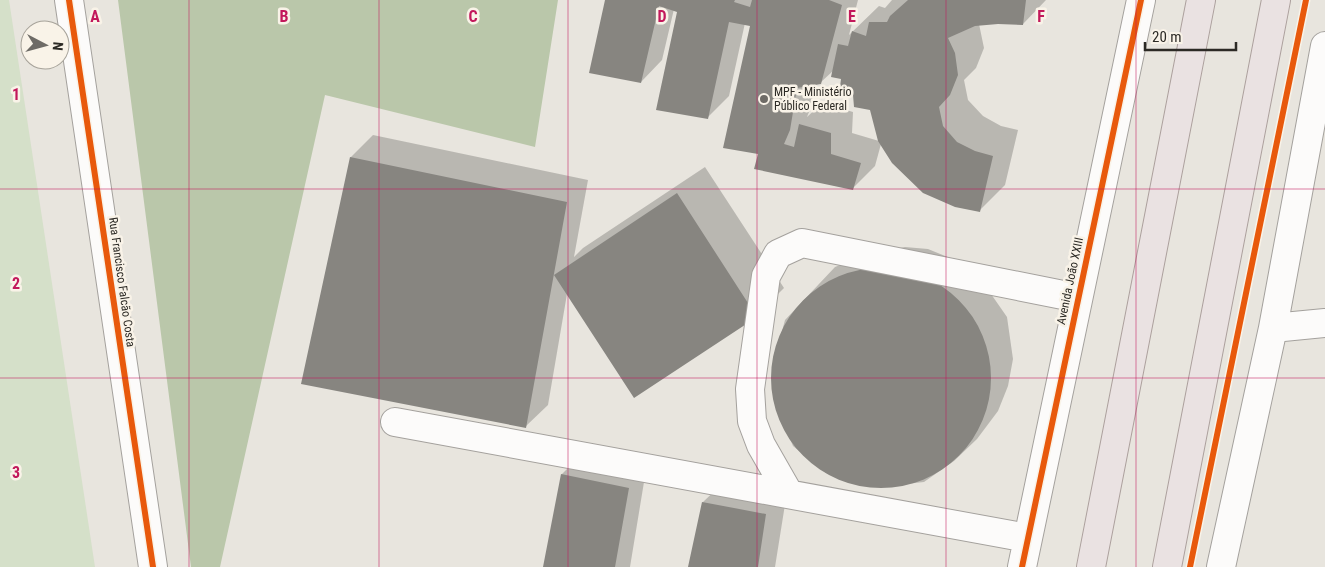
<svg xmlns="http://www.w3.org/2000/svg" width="1325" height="567" font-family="'Roboto Condensed',sans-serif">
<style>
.green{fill:#d5e0c9}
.forest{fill:#bac7aa}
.shadow{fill:#0003;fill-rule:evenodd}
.building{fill:#878580}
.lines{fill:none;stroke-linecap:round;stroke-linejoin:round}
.minor-casing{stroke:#a4a19d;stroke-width:30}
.major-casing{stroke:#aca09d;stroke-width:30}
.minor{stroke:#fcfbfa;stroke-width:28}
.major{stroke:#eae2e2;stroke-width:28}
.cycleway-casing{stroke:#f9f3e8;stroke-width:9}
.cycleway{stroke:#e8590c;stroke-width:6}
.grid{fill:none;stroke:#c2185b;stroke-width:1;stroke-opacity:0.55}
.poi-dot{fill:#6e6b66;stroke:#f9f3e8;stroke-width:2}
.labels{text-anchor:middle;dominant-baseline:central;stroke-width:5;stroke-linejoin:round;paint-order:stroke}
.poi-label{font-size:12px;fill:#2c2a25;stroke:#f9f3e8;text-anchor:start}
.street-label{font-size:12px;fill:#2c2a25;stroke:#f9f3e8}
.grid-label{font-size:16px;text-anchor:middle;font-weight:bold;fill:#c2185b;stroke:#f9f3e8;stroke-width:5;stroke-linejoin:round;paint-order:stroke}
</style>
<rect width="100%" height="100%" fill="#e8e5de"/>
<path class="green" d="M 0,0 L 9,0 L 95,567 L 0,567 Z"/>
<path class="forest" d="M 118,0 L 558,0 L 535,147 L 325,95 L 220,567 L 191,567 Z"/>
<path class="shadow" d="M 606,0 L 858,0 L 849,35 L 879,6 L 885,8 L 892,0 L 1046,0 L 1023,24 L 979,24 L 984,48 L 976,68 L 964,80 L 968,100 L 983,116 L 1001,126 L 1018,130 L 1005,185 L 979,211 L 881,144 L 875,166 L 853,188 L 759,153 L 752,25 L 745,23 L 729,96 L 707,118 L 678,11 L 674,9 L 662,60 L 641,82 ZM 834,70 L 854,94 L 871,109 L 879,141 L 852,133 L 853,112 L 822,103 L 807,117 L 811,107 L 815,84 L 820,83 Z
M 373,135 L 588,180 L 574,257 L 583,248 L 705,167 L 784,288 L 756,316 L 567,294 L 548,405 L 526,426 L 302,383 L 351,157 Z
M 905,247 L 928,249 L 955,260 L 982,281 L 1007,317 L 1013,359 L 1008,386 L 998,411 L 977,439 L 954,461 L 924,482 L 897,485 L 855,483 L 826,473 L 793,446 L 774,402 L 774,361 L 785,320 L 835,267 L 864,255 Z
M 580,456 L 646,470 L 630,567 L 545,567 L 562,474 Z
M 725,481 L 787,492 L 775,567 L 689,567 L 703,502 Z"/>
<path class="building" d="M 605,0 L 735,0 L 734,2 L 750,7 L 752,0 L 829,0 L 842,5 L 821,84 L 797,88 L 790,130 L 784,144 L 794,147 L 799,124 L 831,133 L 831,154 L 861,163 L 853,190 L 754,169 L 758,154 L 723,148 L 750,26 L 729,22 L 708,119 L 656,110 L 677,12 L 659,6 L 641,83 L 589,73 Z
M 908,0 L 1026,0 L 1023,25 L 998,24 L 975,26 L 948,38 L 955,53 L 958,75 L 950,95 L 939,107 L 943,126 L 957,142 L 975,151 L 993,156 L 980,212 L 955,207 L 923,193 L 892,163 L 878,141 L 870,110 L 854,107 L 853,95 L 839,95 L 841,79 L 831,77 L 838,44 L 848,46 L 852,31 L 866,36 L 869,22 L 887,22 L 890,16 Z
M 350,157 L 567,202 L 526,428 L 301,384 Z
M 677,193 L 757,317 L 634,398 L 554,275 Z
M771 378a110 110 0 1 1 220 0a110 110 0 1 1-220 0Z
M 561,474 L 629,488 L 615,567 L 543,567 Z
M 702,502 L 766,514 L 758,567 L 688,567 Z"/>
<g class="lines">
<defs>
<path id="minor" d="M 69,0 L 153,567
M 1273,328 L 1325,323
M 395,422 L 1027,538
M 789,494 L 761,445 L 752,421 L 750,389 L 766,276 L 778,254 L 802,243 L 1078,298
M 1022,567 L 1141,0
M 1221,567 L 1273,328 L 1325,46"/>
<path id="major" d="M 1091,567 L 1201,0
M 1167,567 L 1276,0"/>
</defs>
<use href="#minor" class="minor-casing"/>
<use href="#major" class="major-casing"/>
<use href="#minor" class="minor"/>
<use href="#major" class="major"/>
<defs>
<path id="cycleway" d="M 69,0 L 153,567
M 1022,567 L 1141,0
M 1190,567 L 1306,0"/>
</defs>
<use href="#cycleway" class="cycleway-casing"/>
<use href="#cycleway" class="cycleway"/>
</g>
<path class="grid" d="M 189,0 L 189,567M 379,0 L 379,567M 568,0 L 568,567M 757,0 L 757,567M 946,0 L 946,567M 1136,0 L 1136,567M 0,189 L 1325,189M 0,378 L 1325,378"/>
<circle class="poi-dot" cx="764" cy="99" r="5"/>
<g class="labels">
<g class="poi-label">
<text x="774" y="92">MPF - Ministério<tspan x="774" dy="14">Público Federal</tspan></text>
</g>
<g class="street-label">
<text transform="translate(1070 281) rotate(-78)">Avenida João XXIII</text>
<text transform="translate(122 282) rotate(82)">Rua Francisco Falcão Costa</text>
</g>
</g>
<g class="grid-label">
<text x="95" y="22">A</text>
<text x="284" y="22">B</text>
<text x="473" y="22">C</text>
<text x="662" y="22">D</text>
<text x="852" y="22">E</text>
<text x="1041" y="22">F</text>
<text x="16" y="100">1</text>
<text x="16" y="289">2</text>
<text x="16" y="478">3</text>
</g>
<g transform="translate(45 45) rotate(96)"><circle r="24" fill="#f9f3e8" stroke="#a7a39a"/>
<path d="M0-4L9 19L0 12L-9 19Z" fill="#6e6b66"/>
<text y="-8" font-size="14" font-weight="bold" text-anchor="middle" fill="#2c2a25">N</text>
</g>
<path d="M1145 42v8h91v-8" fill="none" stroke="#2c2a25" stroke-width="2.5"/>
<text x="1152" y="42" font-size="15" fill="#2c2a25" stroke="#f9f3e8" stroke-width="4" paint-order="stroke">20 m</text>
</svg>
